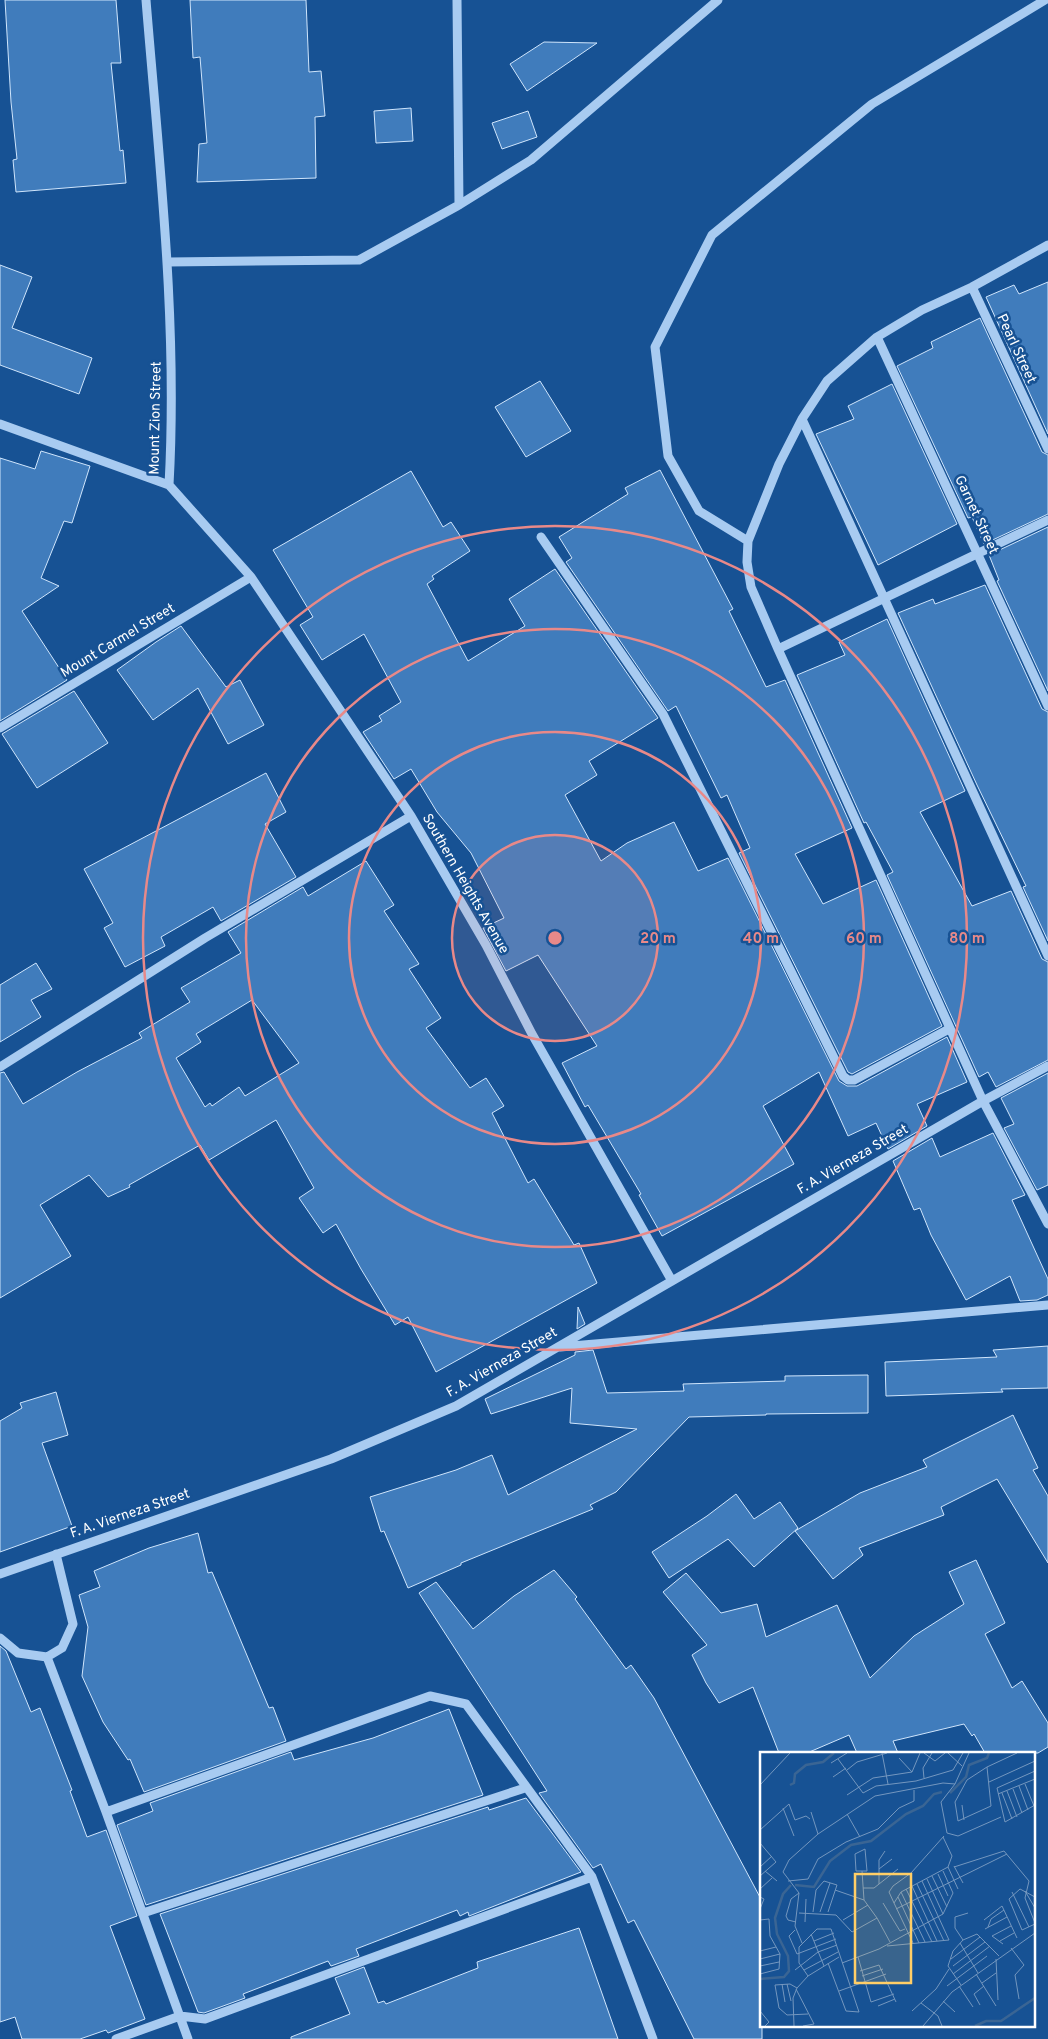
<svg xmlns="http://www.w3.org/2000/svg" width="1048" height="2039" font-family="Overpass,sans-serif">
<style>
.building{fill:#407cbc;stroke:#cfe5fc;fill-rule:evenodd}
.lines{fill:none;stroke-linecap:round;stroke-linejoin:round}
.minor{stroke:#a8cbf1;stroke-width:9}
.ring{fill:none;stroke:#e88989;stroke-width:2.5}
.labels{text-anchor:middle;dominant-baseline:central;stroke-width:5;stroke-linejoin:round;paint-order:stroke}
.street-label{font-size:14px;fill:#fff;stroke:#175294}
.inset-river{fill:none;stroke:#3a6594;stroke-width:2.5}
.inset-road{fill:none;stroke:#7497bf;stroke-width:1}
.view{fill:#ffce67;fill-opacity:0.15;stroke:#ffce67;stroke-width:2.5}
.inset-edge{fill:none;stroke:#fff;stroke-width:2.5}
.centre{fill:#e88989;stroke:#175294;stroke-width:2.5}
.ring-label{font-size:15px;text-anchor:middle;font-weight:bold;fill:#e88989;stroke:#175294;stroke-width:5;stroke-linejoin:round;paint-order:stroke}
</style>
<rect width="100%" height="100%" fill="#175294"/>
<path class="building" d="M 5,0 L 116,0 L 121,63 L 111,63 L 120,151 L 123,150 L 126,183 L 16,192 L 13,160 L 17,159 L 11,102 Z
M 190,0 L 306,0 L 309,72 L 321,71 L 325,116 L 315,117 L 316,178 L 197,182 L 199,144 L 207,143 L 200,57 L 193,58 Z
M 544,42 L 597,43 L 527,91 L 510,64 Z
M 411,108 L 413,141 L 376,143 L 374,111 Z
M 528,111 L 537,137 L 502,149 L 492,123 Z
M 0,265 L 32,277 L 12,328 L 92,358 L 79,394 L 0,365 Z
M 1048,282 L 1048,434 L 986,297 L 1014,285 L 1019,294 Z
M 980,318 L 1042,452 L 1048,455 L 1048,514 L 984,544 L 972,517 L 968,518 L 897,366 L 933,348 L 931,342 Z
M 540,381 L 571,431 L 526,457 L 495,407 Z
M 892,384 L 957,524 L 878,565 L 816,434 L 854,419 L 848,406 Z
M 41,451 L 90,466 L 72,523 L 64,521 L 41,578 L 59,586 L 22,611 L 67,680 L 0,721 L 0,458 L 35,469 Z
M 660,470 L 733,609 L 729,611 L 766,687 L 785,680 L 852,828 L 795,854 L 823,904 L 876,880 L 942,1026 L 852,1074 L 848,1072 L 739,853 L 750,848 L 727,795 L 721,798 L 676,706 L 668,711 L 566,562 L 572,558 L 559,537 L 628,494 L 625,488 Z
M 411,471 L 443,527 L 451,522 L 470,551 L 432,576 L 434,579 L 427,584 L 468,661 L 525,626 L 509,599 L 555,569 L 658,718 L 589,761 L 597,775 L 565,795 L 601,861 L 627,843 L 674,822 L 698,871 L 728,858 L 839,1081 L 847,1086 L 857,1086 L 947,1037 L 967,1082 L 917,1104 L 927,1126 L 888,1149 L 876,1123 L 848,1136 L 819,1072 L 763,1106 L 794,1164 L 662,1236 L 639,1195 L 641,1194 L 588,1105 L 585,1107 L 562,1063 L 597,1046 L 538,955 L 506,971 L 483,928 L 504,918 L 471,853 L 437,812 L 411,769 L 394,779 L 363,732 L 382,721 L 379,716 L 401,702 L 364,634 L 322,660 L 300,625 L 313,617 L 273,550 Z
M 1048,527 L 1048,691 L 997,581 L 999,580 L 989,555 Z
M 985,585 L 1042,709 L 1048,712 L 1048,941 L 1023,887 L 1026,886 L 977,785 L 898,613 L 933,599 L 935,604 Z
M 887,619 L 965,791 L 920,812 L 972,906 L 1011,891 L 1042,959 L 1048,962 L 1048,1060 L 996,1087 L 988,1072 L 979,1077 L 887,875 L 893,872 L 866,822 L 864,823 L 797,675 L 845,655 L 839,642 Z
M 181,626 L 226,687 L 240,680 L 264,725 L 228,744 L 198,688 L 153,720 L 117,670 L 156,642 Z
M 74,691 L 108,743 L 37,788 L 2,734 Z
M 266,773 L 286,812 L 265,824 L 296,877 L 221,921 L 213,907 L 161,937 L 165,946 L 125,967 L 104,928 L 113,923 L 84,869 Z
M 366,861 L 394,905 L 384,911 L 419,964 L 409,969 L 441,1018 L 426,1028 L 470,1088 L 486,1078 L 504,1106 L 492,1113 L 528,1183 L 534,1179 L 574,1245 L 579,1243 L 597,1283 L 436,1372 L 408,1317 L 395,1325 L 361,1269 L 336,1224 L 323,1233 L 299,1198 L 314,1188 L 276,1120 L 209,1160 L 200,1145 L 129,1185 L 130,1187 L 108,1197 L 89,1175 L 40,1205 L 71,1256 L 0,1298 L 0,1073 L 4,1072 L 23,1104 L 77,1072 L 142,1038 L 139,1033 L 190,1002 L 181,988 L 241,953 L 228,932 L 303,887 L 308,896 ZM 252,1000 L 299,1063 L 245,1096 L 239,1087 L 212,1106 L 210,1103 L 205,1107 L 176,1058 L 201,1042 L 196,1034 Z
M 36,963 L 52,989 L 31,1000 L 41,1017 L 0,1042 L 0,985 Z
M 1048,1073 L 1048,1185 L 1037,1190 L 1004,1128 L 1014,1124 L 1001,1098 Z
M 993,1133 L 1025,1195 L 1012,1200 L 1048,1279 L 1048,1295 L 1037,1300 L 1020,1301 L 1010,1276 L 966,1300 L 931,1235 L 920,1208 L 914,1210 L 893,1161 L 932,1138 L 940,1157 Z
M 578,1307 L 585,1324 L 577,1329 Z
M 1048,1346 L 1048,1388 L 1001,1389 L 1003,1392 L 886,1396 L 885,1362 L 997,1357 L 993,1350 Z
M 593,1350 L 607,1393 L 684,1391 L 683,1384 L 785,1381 L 785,1376 L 868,1375 L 868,1413 L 766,1414 L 766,1415 L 689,1417 L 616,1492 L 590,1505 L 593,1509 L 461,1563 L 461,1565 L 408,1588 L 384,1531 L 381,1532 L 370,1497 L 456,1470 L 492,1455 L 508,1495 L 637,1429 L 570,1423 L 572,1388 L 491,1414 L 485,1399 L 575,1355 L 575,1352 Z
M 56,1392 L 68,1435 L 42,1443 L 72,1526 L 0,1552 L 0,1421 L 22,1408 L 20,1403 Z
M 1013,1415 L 1038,1468 L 1033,1470 L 1048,1496 L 1048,1563 L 997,1479 L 941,1507 L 944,1515 L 859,1548 L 863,1555 L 833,1579 L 795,1531 L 860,1493 L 927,1467 L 923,1460 Z
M 736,1494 L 754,1519 L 780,1502 L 798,1528 L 754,1567 L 728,1539 L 669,1578 L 652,1552 L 707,1516 Z
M 198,1533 L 208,1573 L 212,1572 L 269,1708 L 273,1707 L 286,1741 L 144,1792 L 130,1759 L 128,1760 L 103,1722 L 82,1676 L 88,1627 L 79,1595 L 100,1587 L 94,1571 L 149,1548 Z
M 976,1560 L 1005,1623 L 985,1634 L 1012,1688 L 1022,1681 L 1048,1723 L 1048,1747 L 1038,1753 L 985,1753 L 974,1734 L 972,1736 L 964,1724 L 893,1741 L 898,1753 L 857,1753 L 849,1735 L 807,1753 L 779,1753 L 753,1687 L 719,1703 L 706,1683 L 692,1655 L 707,1645 L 663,1592 L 686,1573 L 721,1613 L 757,1604 L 766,1637 L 837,1605 L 870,1678 L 914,1636 L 964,1604 L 949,1572 Z
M 554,1570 L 577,1597 L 575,1599 L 626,1669 L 631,1665 L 654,1698 L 762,1901 L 762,2039 L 694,2039 L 634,1920 L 628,1923 L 601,1864 L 593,1868 L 539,1793 L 547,1791 L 419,1593 L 436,1582 L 473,1629 L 514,1596 Z
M 0,1646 L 6,1651 L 31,1712 L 40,1708 L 72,1790 L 70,1791 L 87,1837 L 106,1830 L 137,1916 L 110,1926 L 145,2019 L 108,2033 L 106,2030 L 80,2039 L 22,2039 L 15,2017 L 0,2022 Z
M 449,1709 L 483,1795 L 146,1905 L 117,1825 L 153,1811 L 150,1803 L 291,1752 L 294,1760 L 373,1738 Z
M 526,1798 L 581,1872 L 469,1916 L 468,1912 L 460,1916 L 457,1910 L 356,1949 L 359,1956 L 331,1966 L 328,1961 L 243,1994 L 245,1998 L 204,2013 L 198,2012 L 160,1914 L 488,1807 L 489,1810 Z
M 579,1928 L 618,2039 L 291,2039 L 291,2037 L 350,2014 L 335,1978 L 364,1967 L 378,2003 L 384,2001 L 386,2004 L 478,1968 L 477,1962 Z"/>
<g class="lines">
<path class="minor" d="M 146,0 C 159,161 178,323 169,485 L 251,577 L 411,816
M 457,0 L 459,205
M 1048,245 L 972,287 L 922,310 L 877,337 L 827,381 L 802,419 L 779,464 L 748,541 L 747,562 L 751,587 L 778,649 L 983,1101 L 1048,1224
M 168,262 L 359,260 L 459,205 L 531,160 L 718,0
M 972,287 L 1048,449
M 877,337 L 1048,706
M 802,419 L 1048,956
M 0,424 L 169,485
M 541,537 L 663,714 L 843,1076 L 848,1080 L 854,1080 L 949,1029
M 748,541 L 699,511 L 668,456 L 655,347 L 712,235 L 872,104 L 1045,0
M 778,649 L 1048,520
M 0,728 L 251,577
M 0,1067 L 205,938 L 411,816 L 486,945 L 532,1034 L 672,1281
M 560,1347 L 1048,1305
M 0,1574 L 331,1459 L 456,1406 L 983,1101 L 1048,1066
M 0,1638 L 18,1653 L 47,1657 L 62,1648 L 73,1624 L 56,1554
M 47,1657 L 106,1812 L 188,2039
M 106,1812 L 430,1696 L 466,1704 L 592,1877 L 653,2039
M 143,1913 L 525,1788
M 116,2039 L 180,2016 L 205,2019 L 592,1877"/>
</g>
<circle cx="555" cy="938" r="103" fill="#e88989" fill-opacity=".12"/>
<g class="ring">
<circle cx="555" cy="938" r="103"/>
<circle cx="555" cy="938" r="206"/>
<circle cx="555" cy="938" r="309"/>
<circle cx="555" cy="938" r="412"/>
</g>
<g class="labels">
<g class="street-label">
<text transform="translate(1016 349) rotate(65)">Pearl Street</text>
<text transform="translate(156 418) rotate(-89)">Mount Zion Street</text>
<text transform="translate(976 515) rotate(65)">Garnet Street</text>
<text transform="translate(118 641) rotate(-31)">Mount Carmel Street</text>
<text transform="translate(465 884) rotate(60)">Southern Heights Avenue</text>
<text transform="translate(853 1160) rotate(-30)">F. A. Vierneza Street</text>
<text transform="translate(502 1363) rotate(-30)">F. A. Vierneza Street</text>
<text transform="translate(130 1514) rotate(-19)">F. A. Vierneza Street</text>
</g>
</g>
<g transform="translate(760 1752)">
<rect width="275" height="275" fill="#175294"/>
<path class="inset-river" d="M 30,33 L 34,31 L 35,22 L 46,13 L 63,10 L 74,1M 190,41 L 206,25 L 209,13 L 227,6 L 229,1M 35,133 L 54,135 L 70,109 L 91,93 L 111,89 L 146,62 L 163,54 L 174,42 L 182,40M 0,227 L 24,225 L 29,219 L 28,204 L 17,182 L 15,166 L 23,142 L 31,133M 215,274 L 226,269 L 241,269 L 275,246"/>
<path class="inset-road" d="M 122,1 L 128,32M 164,1 L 175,9 L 185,1M 188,1 L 202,14M 209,1 L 195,32 L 181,50 L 187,81 L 198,84 L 241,65M 139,6 L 152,20M 78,7 L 103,41 L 116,34 L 156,29 L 193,18 L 203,1M 71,11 L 87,1M 227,15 L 231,54 L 198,69 L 195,50 L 207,28 L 227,15 L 257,1M 87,18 L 97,10 L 127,1M 275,19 L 237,36 L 245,70 L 275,53M 73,25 L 86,16M 164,26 L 163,16 L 172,1M 229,30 L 275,9M 265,32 L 274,54M 0,33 L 30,1M 259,34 L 268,58M 253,37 L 262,61M 247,39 L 257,65M 242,41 L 252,67M 238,42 L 275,27M 87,43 L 113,26 L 152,20 L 160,1M 202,53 L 204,68M 23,56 L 34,84M 51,60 L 58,82M 87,62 L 100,85M 0,78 L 29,52 L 35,68 L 46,64 L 50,67M 0,91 L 16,110 L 0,124M 105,97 L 107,119 L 96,119 L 95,102 ZM 194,114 L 203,131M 0,115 L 12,104M 188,115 L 198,137M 194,115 L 244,99 L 269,129 L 265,146 L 275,171M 119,117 L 132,107M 5,119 L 17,129M 102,119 L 104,148 L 117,166M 178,122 L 188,144M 172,124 L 187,155M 167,127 L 183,162M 28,129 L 48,127 L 58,107 L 86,90 L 118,77 L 139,56 L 154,49 L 154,38M 119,132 L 119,108 L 125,99M 157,132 L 184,189M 152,134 L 177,189M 103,136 L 114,136 L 138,117M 0,137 L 12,126M 146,137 L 172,190M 75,138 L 104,148M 265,139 L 275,156M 141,140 L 165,190M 252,140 L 269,175M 0,145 L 4,147 L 0,157M 138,145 L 159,191M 275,145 L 260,137 L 249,147 L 262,178 L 275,172M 123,151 L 140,179 L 145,177M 134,151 L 129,140 L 133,134 L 151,121 L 184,84M 136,157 L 247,102M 53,160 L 56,138 L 64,129 L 77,133 L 68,160M 60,160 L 70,131M 39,161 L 76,163 L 92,180 L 117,166 L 130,190M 0,168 L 9,167 L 10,184 L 20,202 L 19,217 L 0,222M 83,168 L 108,153M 224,168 L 242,154 L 257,186M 36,170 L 28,168 L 26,164 L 31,147 L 39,141M 45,170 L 46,147M 228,175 L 231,167 L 244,158M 225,177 L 247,165M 35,178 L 29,184 L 37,202 L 76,187M 51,182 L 64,214M 203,188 L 195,176 L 195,165 L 208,161M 54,189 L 74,181M 240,189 L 254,181M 42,191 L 35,174 L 39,141 L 23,120 L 29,108 L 58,82 L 115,44 L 183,31 L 195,32M 153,191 L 134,151 L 141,140 L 188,115 L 192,104 L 183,85M 200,191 L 218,221M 243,192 L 232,184 L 251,174M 127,194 L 189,188 L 162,129M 251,196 L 264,213 L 255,223 L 259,247M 0,199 L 16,195M 98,205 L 111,250 L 134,242M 0,207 L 20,202M 191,207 L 220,185M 236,207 L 238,248M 82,211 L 119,197 L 183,162 L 193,141 L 183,119M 0,214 L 19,210M 193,214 L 225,190M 35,218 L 58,200 L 77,193M 44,218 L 78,200M 100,219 L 119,213 L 136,250M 193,222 L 230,194M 216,222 L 236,254M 48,224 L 39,211 L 39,195 L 57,177 L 71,177 L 99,260 L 86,259 L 68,211M 102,224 L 123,217M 222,231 L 236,221M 22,232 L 25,250M 27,232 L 31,249M 201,233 L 188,214 L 193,199 L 203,188 L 217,182 L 239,204M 187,234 L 227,204M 199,234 L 213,255M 37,236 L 30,232 L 15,233 L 19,256 L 27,263 L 48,262M 36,237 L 54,272 L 43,274M 79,239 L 126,222M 183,249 L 195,260M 161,251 L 178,264 L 182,274M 220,253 L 214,242 L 224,234M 118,254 L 135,247M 0,259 L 9,270 L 5,274M 152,259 L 176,237 L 189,217M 34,274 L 33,246 L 37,236 L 48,224 L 79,205M 163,274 L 192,240 L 275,181"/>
<path class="view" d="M 95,122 L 151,122 L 151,231 L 95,231 Z"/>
<rect width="275" height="275" class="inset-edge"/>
</g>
<circle cx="555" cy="938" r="8" class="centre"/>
<g class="ring-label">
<text x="658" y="943">20 m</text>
<text x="761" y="943">40 m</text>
<text x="864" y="943">60 m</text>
<text x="967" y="943">80 m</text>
</g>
</svg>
